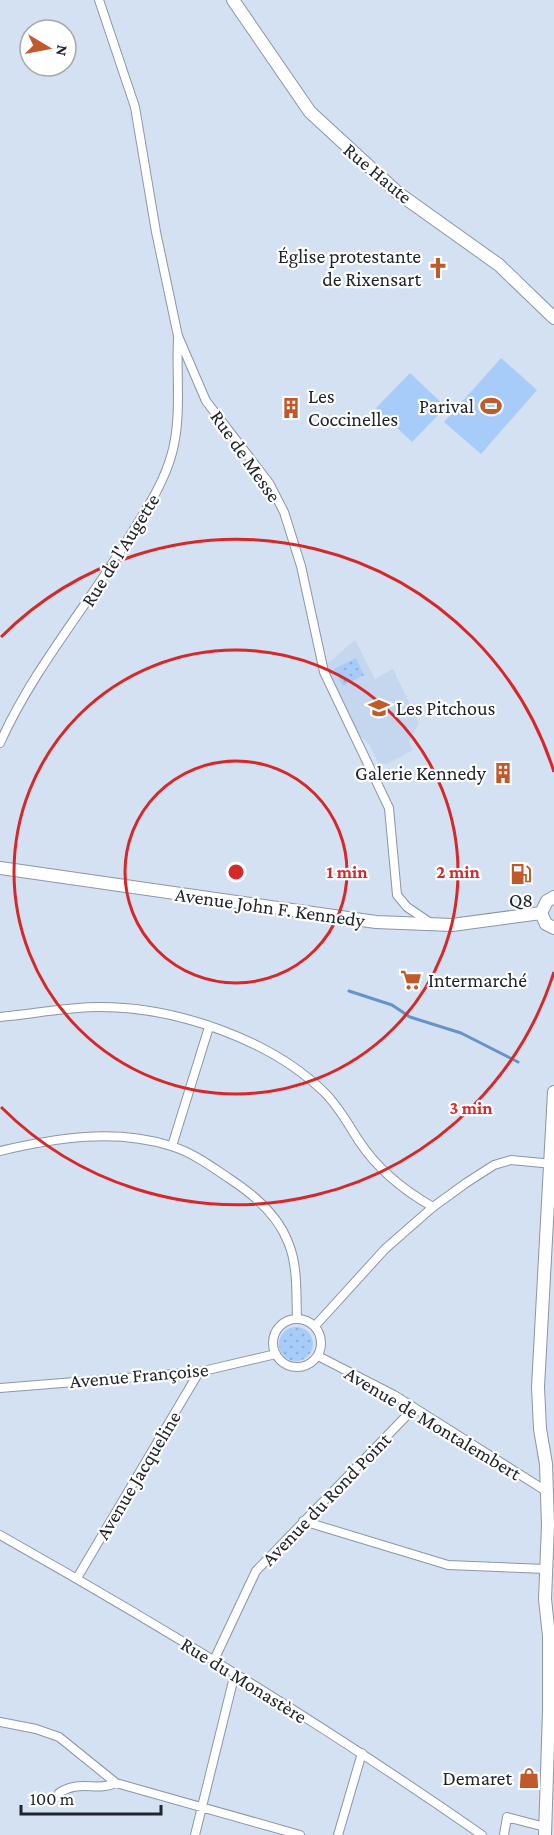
<svg xmlns="http://www.w3.org/2000/svg" width="554" height="1835" font-family="'Crimson Pro',serif">
<style>
.built{fill:#c4d7ee}
.green{fill:url(#green-dots)}
.pitch{fill:#a7ccf9}
.lines{fill:none;stroke-linecap:round;stroke-linejoin:round}
.stream{stroke:#6793c7;stroke-width:3}
.street-casing{stroke:#8a97a7;stroke-width:10}
.secondary-casing{stroke:#8a97a7;stroke-width:14}
.street{stroke:#fff;stroke-width:8}
.secondary{stroke:#fff;stroke-width:12}
.ring{fill:none;stroke:#d62828;stroke-width:3}
.labels{text-anchor:middle;dominant-baseline:central;stroke-width:4.5;stroke-linejoin:round;paint-order:stroke}
.street-label{font-size:20px;fill:#20252c;stroke:#fff}
.poi-label{font-size:20px;fill:#20252c;stroke:#fff;text-anchor:end}
.centre{fill:#d62828;stroke:#fff;stroke-width:3}
.ring-label{font-size:18px;text-anchor:middle;font-weight:bold;fill:#d62828;stroke:#fff;stroke-width:4.5;stroke-linejoin:round;paint-order:stroke}
</style>
<defs>
<pattern id="green-dots" width="8" height="8" patternUnits="userSpaceOnUse" patternTransform="scale(1.5)"><rect width="8" height="8" fill="#a7ccf9"/><path d="M2 2h.1M6 6h.1" fill="none" stroke="#8fafd6" stroke-width="1.8" stroke-linecap="round"/></pattern>
</defs>
<rect width="100%" height="100%" fill="#d3e1f2"/>
<path class="built" d="M 355,640 L 375,679 L 393,669 L 419,723 L 409,742 L 413,750 L 387,764 L 379,764 L 369,744 L 358,734 L 326,665 Z"/>
<path class="green" d="M 356,658 L 364,675 L 343,686 L 334,669 Z
M279 1344a17 17 0 1 1 34 0a17 17 0 1 1-34 0Z"/>
<path class="pitch" d="M 501,358 L 537,390 L 481,454 L 444,422 Z
M 410,373 L 446,407 L 412,442 L 376,408 Z"/>
<g class="lines">
<path class="stream" d="M 349,991 L 392,1005 L 410,1017 L 461,1033 L 518,1062"/>
<defs>
<path id="street" d="M 99,0 L 135,107 L 156,232 L 178,336 L 206,401 L 269,483 L 284,512 L 301,566 L 324,672 L 389,808 L 397,895 L 407,907 L 432,924
M 0,743 C 33,669 89,604 131,534 C 147,508 164,483 172,453 C 182,416 176,377 178,339
M 0,1017 C 33,1014 66,1007 100,1007 C 176,1007 270,1039 325,1093 C 339,1107 348,1124 359,1141 C 378,1170 403,1190 433,1207
M 172,1146 L 209,1027
M 0,1151 C 55,1138 115,1128 171,1146 C 192,1152 212,1167 230,1179 C 253,1194 278,1216 288,1242 C 298,1265 296,1293 297,1318
M273 1343a24 24 0 1 1 48 0a24 24 0 1 1-48 0Z
M 315,1326 L 385,1249 L 433,1207 L 466,1183 L 494,1165 L 511,1160 L 553,1164
M 318,1356 L 394,1395 L 546,1491
M 0,1388 L 199,1372 L 276,1354
M 303,1521 L 448,1565 L 546,1569
M 0,1535 C 165,1628 327,1727 482,1835
M 77,1578 L 199,1372
M 214,1660 L 256,1571 L 414,1408
M 0,1722 L 36,1729 L 59,1737 L 116,1783 L 300,1835
M 59,1793 C 81,1779 96,1792 116,1783
M 195,1835 L 235,1673
M 338,1835 L 362,1753
M 504,1835 L 507,1817 L 545,1827"/>
<path id="secondary" d="M 233,0 L 310,112 L 398,193 L 499,265 L 554,318
M 0,868 L 376,922 L 452,925 L 541,913
M 554,897 L 547,901 L 541,913 L 546,924 L 554,928
M 545,1835 L 549,1711 L 549,1636 L 545,1599 L 548,1525 L 546,1464 L 540,1429 L 538,1387 L 554,1092"/>
</defs>
<use href="#street" class="street-casing"/>
<use href="#secondary" class="secondary-casing"/>
<use href="#street" class="street"/>
<use href="#secondary" class="secondary"/>
</g>
<g class="ring">
<circle cx="236" cy="872" r="111"/>
<circle cx="236" cy="872" r="222"/>
<path d="M554 972A333 333 0 0 1 1 1107M1 637A333 333 0 0 1 554 772"/>
</g>
<defs>
<symbol id="church-bare" viewBox="-9 -9 18 18"><path d="M-1.2-6h2.4v3.5h3.3v2.4h-3.3V6h-2.4V-.1h-3.3v-2.4h3.3Z" fill="#c05a2b" stroke="#fff" stroke-width="2.5" paint-order="stroke"/></symbol>
<symbol id="stadium-bare" viewBox="-9 -9 18 18"><path d="M0-5a6.5 5 0 1 0 0 10a6.5 5 0 1 0 0-10ZM-3.5-1.8h7v3.6h-7Z" fill="#c05a2b" stroke="#fff" stroke-width="2.5" paint-order="stroke"/></symbol>
<symbol id="building-bare" viewBox="-9 -9 18 18"><path d="M-4-6H4V6H1V3H-1V6H-4ZM-2.5-4.3h1.7v1.8h-1.7ZM.8-4.3h1.7v1.8H.8ZM-2.5-1h1.7V.8h-1.7ZM.8-1h1.7V.8H.8Z" fill="#c05a2b" stroke="#fff" stroke-width="2.5" paint-order="stroke"/></symbol>
<symbol id="school-bare" viewBox="-9 -9 18 18"><path d="M0-5L7-2L0 1L-7-2ZM-4 1L0 2.5L4 1V4Q0 6-4 4Z" fill="#c05a2b" stroke="#fff" stroke-width="2.5" paint-order="stroke"/></symbol>
<symbol id="fuel-bare" viewBox="-9 -9 18 18"><path d="M-5.5-6h7V0h2V4h1.3V-2.5L3-4.5l.8-.8L6-3V5H2.5V1h-1V6h-7ZM-4.2-4.7v3.2H.2V-4.7Z" fill="#c05a2b" stroke="#fff" stroke-width="2.5" paint-order="stroke"/></symbol>
<symbol id="supermarket-bare" viewBox="-9 -9 18 18"><path d="M-6-5.5h2.5l.6 2H6L4.5 2H-2.5L-4.4-4H-6ZM-1.5 3.2a1.3 1.3 0 1 0 .1 0ZM3 3.2a1.3 1.3 0 1 0 .1 0Z" fill="#c05a2b" stroke="#fff" stroke-width="2.5" paint-order="stroke"/></symbol>
<symbol id="shop-bare" viewBox="-9 -9 18 18"><path d="M-5-2.5h2.3a2.7 3.5 0 0 1 5.4 0H5L5.5 6h-11ZM-1.5-2.5h3a1.5 2.3 0 0 0-3 0Z" fill="#c05a2b" stroke="#fff" stroke-width="2.5" paint-order="stroke"/></symbol>
</defs>
<g fill-rule="evenodd">
<use href="#church-bare" x="423" y="253" width="30" height="30"/>
<use href="#stadium-bare" x="476" y="391" width="30" height="30"/>
<use href="#building-bare" x="276" y="393" width="30" height="30"/>
<use href="#school-bare" x="364" y="693" width="30" height="30"/>
<use href="#building-bare" x="488" y="758" width="30" height="30"/>
<use href="#fuel-bare" x="506" y="859" width="30" height="30"/>
<use href="#supermarket-bare" x="396" y="965" width="30" height="30"/>
<use href="#shop-bare" x="514" y="1763" width="30" height="30"/>
</g>
<g class="labels">
<g class="street-label">
<text transform="translate(378 173) rotate(40)">Rue Haute</text>
<text transform="translate(246 456) rotate(55)">Rue de Messe</text>
<text transform="translate(120 550) rotate(-58)">Rue de l'Augette</text>
<text transform="translate(270 907) rotate(8)">Avenue John F. Kennedy</text>
<text transform="translate(139 1375) rotate(-5)">Avenue Françoise</text>
<text transform="translate(433 1423) rotate(31)">Avenue de Montalembert</text>
<text transform="translate(138 1475) rotate(-59)">Avenue Jacqueline</text>
<text transform="translate(326 1499) rotate(-46)">Avenue du Rond Point</text>
<text transform="translate(244 1680) rotate(32)">Rue du Monastère</text>
</g>
<g class="poi-label">
<text x="421" y="256">Église protestante<tspan x="421" dy="23">de Rixensart</tspan></text>
<text x="308" y="396" text-anchor="start">Les<tspan x="308" dy="23">Coccinelles</tspan></text>
<text x="474" y="406">Parival</text>
<text x="396" y="708" text-anchor="start">Les Pitchous</text>
<text x="486" y="773">Galerie Kennedy</text>
<text x="521" y="900" text-anchor="middle">Q8</text>
<text x="428" y="980" text-anchor="start">Intermarché</text>
<text x="512" y="1778">Demaret</text>
</g>
</g>
<circle cx="236" cy="872" r="9" class="centre"/>
<g class="ring-label">
<text x="347" y="878">1 min</text>
<text x="458" y="878">2 min</text>
<text x="471" y="1114">3 min</text>
</g>
<g transform="translate(48 48) rotate(100)"><circle r="28" fill="#ffffff" stroke="#a6a8ab" stroke-width="1.5"/>
<path d="M0-4.5L10 22L0 15L-10 22Z" fill="#c05a2b"/>
<text y="-9" font-size="16" font-weight="bold" text-anchor="middle" fill="#20252c">N</text>
</g>
<path d="M21 1805v9h140v-9" fill="none" stroke="#20252c" stroke-width="3"/>
<text x="30" y="1805" font-size="18" fill="#20252c" stroke="#ffffff" stroke-width="4.5" paint-order="stroke">100 m</text>
</svg>
